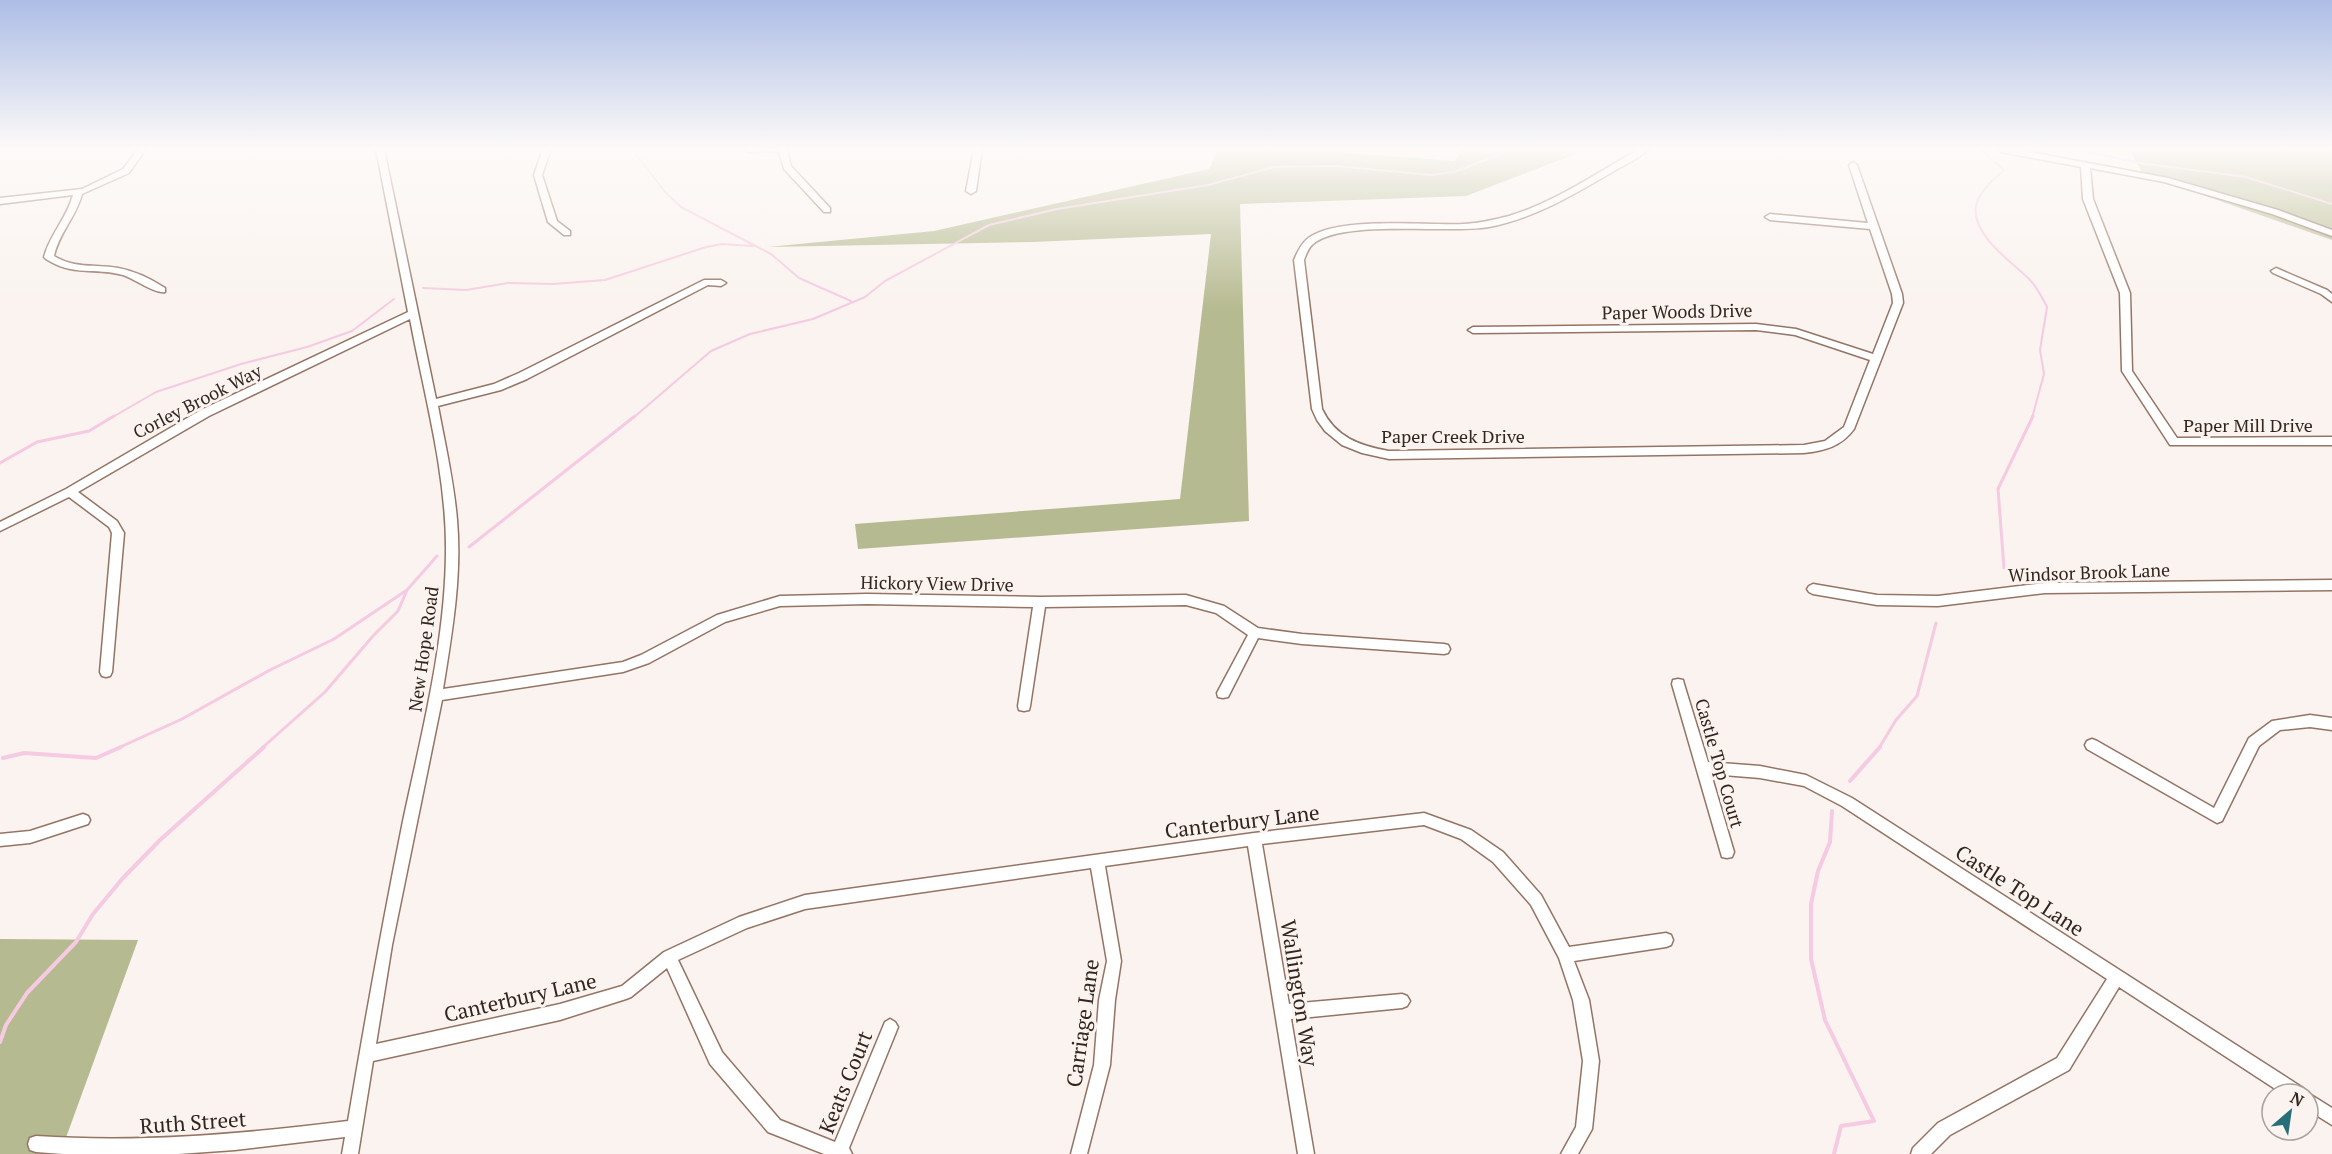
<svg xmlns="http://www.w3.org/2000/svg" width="2332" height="1154" font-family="'PT Serif',serif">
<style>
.forest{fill:#b6ba90}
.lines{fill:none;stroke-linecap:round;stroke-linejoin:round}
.stream-far2{stroke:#f5cae2;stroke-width:2}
.stream-far1{stroke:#f5cae2;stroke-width:3}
.stream{stroke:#f5cae2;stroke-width:4}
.minor-casing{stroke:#947464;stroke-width:3}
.minor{fill:#fff;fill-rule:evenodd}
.labels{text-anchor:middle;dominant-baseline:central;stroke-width:6;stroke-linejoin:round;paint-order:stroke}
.street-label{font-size:18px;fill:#32251e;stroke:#faf3ef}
.near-street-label{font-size:21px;fill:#32251e;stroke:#faf3ef}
</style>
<rect width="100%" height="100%" fill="#faf3ef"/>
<path class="forest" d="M 1218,149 L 1301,149 L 1454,161 L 1463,149 L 1589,149 L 1466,196 L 1240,204 L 1249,521 L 858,549 L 855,524 L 1180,499 L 1211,234 L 1033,242 L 768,247 L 934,231 L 1209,169 Z
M 2129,149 L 2332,149 L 2332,240 L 2143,174 Z
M 0,939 L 138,940 L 60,1154 L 0,1154 Z"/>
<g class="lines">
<path class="stream-far2" d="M 632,149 L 665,192 L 681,207 L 771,254 L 799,278 L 851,301
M 1980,149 L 2004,170 C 1993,180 1979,191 1976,206 C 1971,235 2012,262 2029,279 C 2037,287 2042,297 2047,307 L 2040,350 L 2044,374 L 2032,418
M 2074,149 L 2140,163 L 2246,177 L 2332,204
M 423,288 L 466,290 L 508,283 L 553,284 L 605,280 L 706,247 L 722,244 L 753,246
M 111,418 L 156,392 L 241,364 L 307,347 L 352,331 L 394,299
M 633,418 L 711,351 L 750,334 L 813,319 L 865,297 L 885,281 L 989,225 L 1057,209 L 1208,185 L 1274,167 L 1337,166 L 1430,175 L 1454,172 L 1514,149"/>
<path class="stream-far1" d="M 0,463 L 37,442 L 89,431 L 114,416
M 469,547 L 635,416
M 2004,568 L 1998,489 L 2033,416
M 118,748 L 182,719 L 270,670 L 334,639 L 407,590 L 437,556
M 262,748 L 325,692 L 373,636 L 398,611 L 407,590
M 1879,748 L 1896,720 L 1917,696 L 1936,623"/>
<path class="stream" d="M 3,758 L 24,753 L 96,758 L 121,747
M 1850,781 L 1880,747
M 1832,811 L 1830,842 L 1818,871 L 1811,904 L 1811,959 L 1825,1020 L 1874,1121 L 1841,1126 L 1834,1154
M 0,1042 L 6,1025 L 27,993 L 76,942 L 93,914 L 123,878 L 160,840 L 264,747"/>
<defs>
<path id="minor" d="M 138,149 L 146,149 L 129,173 L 82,194 C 76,217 59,233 54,256 C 75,269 95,264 118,268 C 135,271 151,279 165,288 L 165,292 C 155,294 135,279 123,275 C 94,267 74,277 46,259 L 44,257 C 50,234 67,218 73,195 L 0,204 L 0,198 L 82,189 L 123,169 Z
M 376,149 L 384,149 L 436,399 L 494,384 L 519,373 L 704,280 L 721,280 L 726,283 L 721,286 L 708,285 L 527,379 L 501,390 L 438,406 C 445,444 454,482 457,520 C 462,576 452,633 443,689 L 623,662 L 641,655 L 717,615 L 780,596 L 867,594 L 1040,597 L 1186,595 L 1224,606 L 1258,628 L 1302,634 L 1444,644 L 1448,645 L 1450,649 L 1448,653 L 1444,654 L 1302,644 L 1258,638 L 1228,697 L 1223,698 L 1218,697 L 1217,693 L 1248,635 L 1216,613 L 1186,605 L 1045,607 L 1030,706 L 1029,710 L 1024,711 L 1019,710 L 1018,706 L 1033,607 L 867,604 L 780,606 L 725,622 L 649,663 L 623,672 L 442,700 L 392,945 L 376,1044 L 560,1004 L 622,986 L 664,952 L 739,917 L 805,895 L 1254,833 L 1424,813 L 1471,830 L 1503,852 L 1541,895 L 1569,947 L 1666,933 L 1671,935 L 1673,940 L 1671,945 L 1666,947 L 1574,961 L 1589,1000 L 1599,1061 L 1592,1129 L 1578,1154 L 1561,1154 L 1576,1127 L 1583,1061 L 1573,1000 L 1559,958 L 1531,905 L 1493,862 L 1461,839 L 1424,825 L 1262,844 L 1289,1004 L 1402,994 L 1407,996 L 1410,1001 L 1407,1006 L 1402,1008 L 1291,1019 L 1314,1154 L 1298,1154 L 1248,846 L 1105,866 L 1121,961 L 1115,1000 L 1110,1065 L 1087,1154 L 1071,1154 L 1094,1065 L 1099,1000 L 1107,961 L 1091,868 L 805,909 L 747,928 L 678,960 L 722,1052 L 780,1120 L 835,1142 L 885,1022 L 890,1019 L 895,1022 L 898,1027 L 849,1148 L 852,1154 L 824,1154 L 768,1132 L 710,1064 L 667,968 L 631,997 L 626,999 L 560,1020 L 373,1061 L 358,1154 L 342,1154 L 345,1137 L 235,1150 L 178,1154 L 63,1154 L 36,1152 L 30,1150 L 28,1144 L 30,1138 L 36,1136 C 141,1143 244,1134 348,1121 C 365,1020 383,921 403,821 C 422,732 446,640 446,548 C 446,471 424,394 410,319 L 209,416 L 78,492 L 117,521 L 124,533 L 112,672 L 110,676 L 106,677 L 102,676 L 100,672 L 112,533 L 109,527 L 69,497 L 0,531 L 0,522 L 66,489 L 201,410 L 408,312 Z
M 543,149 L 551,149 L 542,175 L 557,221 L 570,231 L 570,235 L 564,235 L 548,222 L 534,175 Z
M 744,149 L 787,149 L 791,166 L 830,208 L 830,212 L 824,212 L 784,169 L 779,151 L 748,152 Z
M 974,149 L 982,149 L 976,191 L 971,194 L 966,191 Z
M 1639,149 L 1649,149 C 1640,158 1626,164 1614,171 C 1575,194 1535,218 1489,227 C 1448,234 1342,219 1313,244 C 1308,248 1306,255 1304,260 L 1322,409 C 1335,437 1360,446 1389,451 L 1804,445 L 1825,441 L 1844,427 L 1870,360 L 1795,335 L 1756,330 L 1473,333 L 1468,330 L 1473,327 L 1756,324 L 1796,329 L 1873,354 L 1893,303 L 1892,294 L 1870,229 L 1770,220 L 1765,217 L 1770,214 L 1868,223 L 1849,165 L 1853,162 L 1857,165 L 1902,294 L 1903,303 L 1854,429 C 1842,446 1824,451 1804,453 L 1389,459 L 1362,453 L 1342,445 L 1325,431 L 1317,420 L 1312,409 L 1294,260 C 1297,253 1300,246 1306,240 C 1334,215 1426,226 1464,224 C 1479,223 1494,220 1509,216 C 1555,202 1597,173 1639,149 Z
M 1997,149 L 2014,149 L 2168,178 L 2278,210 L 2332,230 L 2332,236 L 2272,214 L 2164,182 L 2090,168 L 2093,199 L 2130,293 L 2132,371 L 2177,438 L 2332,437 L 2332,445 L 2170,445 L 2122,371 L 2120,293 L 2083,199 L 2081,167 L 2001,152 Z
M 2276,268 L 2327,290 L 2332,294 L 2332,302 L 2321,294 L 2273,273 L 2271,271 Z
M 2332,580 L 2332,590 L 2045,593 L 1938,606 L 1877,605 L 1813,594 L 1809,592 L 1807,589 L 1809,586 L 1813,584 L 1877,595 L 1938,596 L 2045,583 Z
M 1678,679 L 1683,680 L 1684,684 L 1708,762 L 1760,766 L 1806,775 L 1852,798 L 2303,1088 L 2305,1094 L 2283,1094 L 2119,987 L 2069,1070 L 1950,1135 L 1931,1154 L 1911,1154 L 1913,1148 L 1938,1123 L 2057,1058 L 2107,979 L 1842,806 L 1804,786 L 1760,778 L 1711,774 L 1734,852 L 1732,857 L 1727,858 L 1722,857 L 1672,684 L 1673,680 Z
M 2310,715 L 2332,718 L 2332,730 L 2310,727 L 2280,730 L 2259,746 L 2222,821 L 2217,823 L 2087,749 L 2085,745 L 2087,741 L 2092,739 L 2097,741 L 2214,808 L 2249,738 L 2272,721 Z
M 83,814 L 88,816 L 90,820 L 88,824 L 30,843 L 0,846 L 0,834 L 30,831 Z
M 2308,1093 L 2332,1108 L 2332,1125 L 2308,1110 L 2308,1094 L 2306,1094 Z"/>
</defs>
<use href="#minor" class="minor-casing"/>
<use href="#minor" class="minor"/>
</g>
<linearGradient id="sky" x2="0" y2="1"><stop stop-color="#adbde6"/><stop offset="0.48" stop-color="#fdfaf8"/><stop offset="1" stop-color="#fdfaf8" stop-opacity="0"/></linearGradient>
<rect width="2332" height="310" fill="url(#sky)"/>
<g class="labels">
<g class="street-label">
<text transform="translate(1677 311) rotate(-1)">Paper Woods Drive</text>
<text transform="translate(197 401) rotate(-27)">Corley Brook Way</text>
<text x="2248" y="425">Paper Mill Drive</text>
<text x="1453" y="436">Paper Creek Drive</text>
<text transform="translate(2089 572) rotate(-2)">Windsor Brook Lane</text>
<text transform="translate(937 583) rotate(1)">Hickory View Drive</text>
<text transform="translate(423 649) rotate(-82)">New Hope Road</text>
<text transform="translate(1720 763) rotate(74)">Castle Top Court</text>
</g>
<g class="near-street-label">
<text transform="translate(1242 821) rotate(-7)">Canterbury Lane</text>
<text transform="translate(2020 890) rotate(33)">Castle Top Lane</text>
<text transform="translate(1300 993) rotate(81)">Wallington Way</text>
<text transform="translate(520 997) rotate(-13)">Canterbury Lane</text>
<text transform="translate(1082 1023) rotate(-82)">Carriage Lane</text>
<text transform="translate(845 1082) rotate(-68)">Keats Court</text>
<text transform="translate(193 1122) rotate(-4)">Ruth Street</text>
</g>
</g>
<g transform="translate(2290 1112) rotate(29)"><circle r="28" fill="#faf3ef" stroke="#aaa19b" stroke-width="1.5"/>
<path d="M0-4.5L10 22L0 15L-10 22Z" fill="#266f79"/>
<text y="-9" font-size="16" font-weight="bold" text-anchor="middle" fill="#32251e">N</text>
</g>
</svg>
